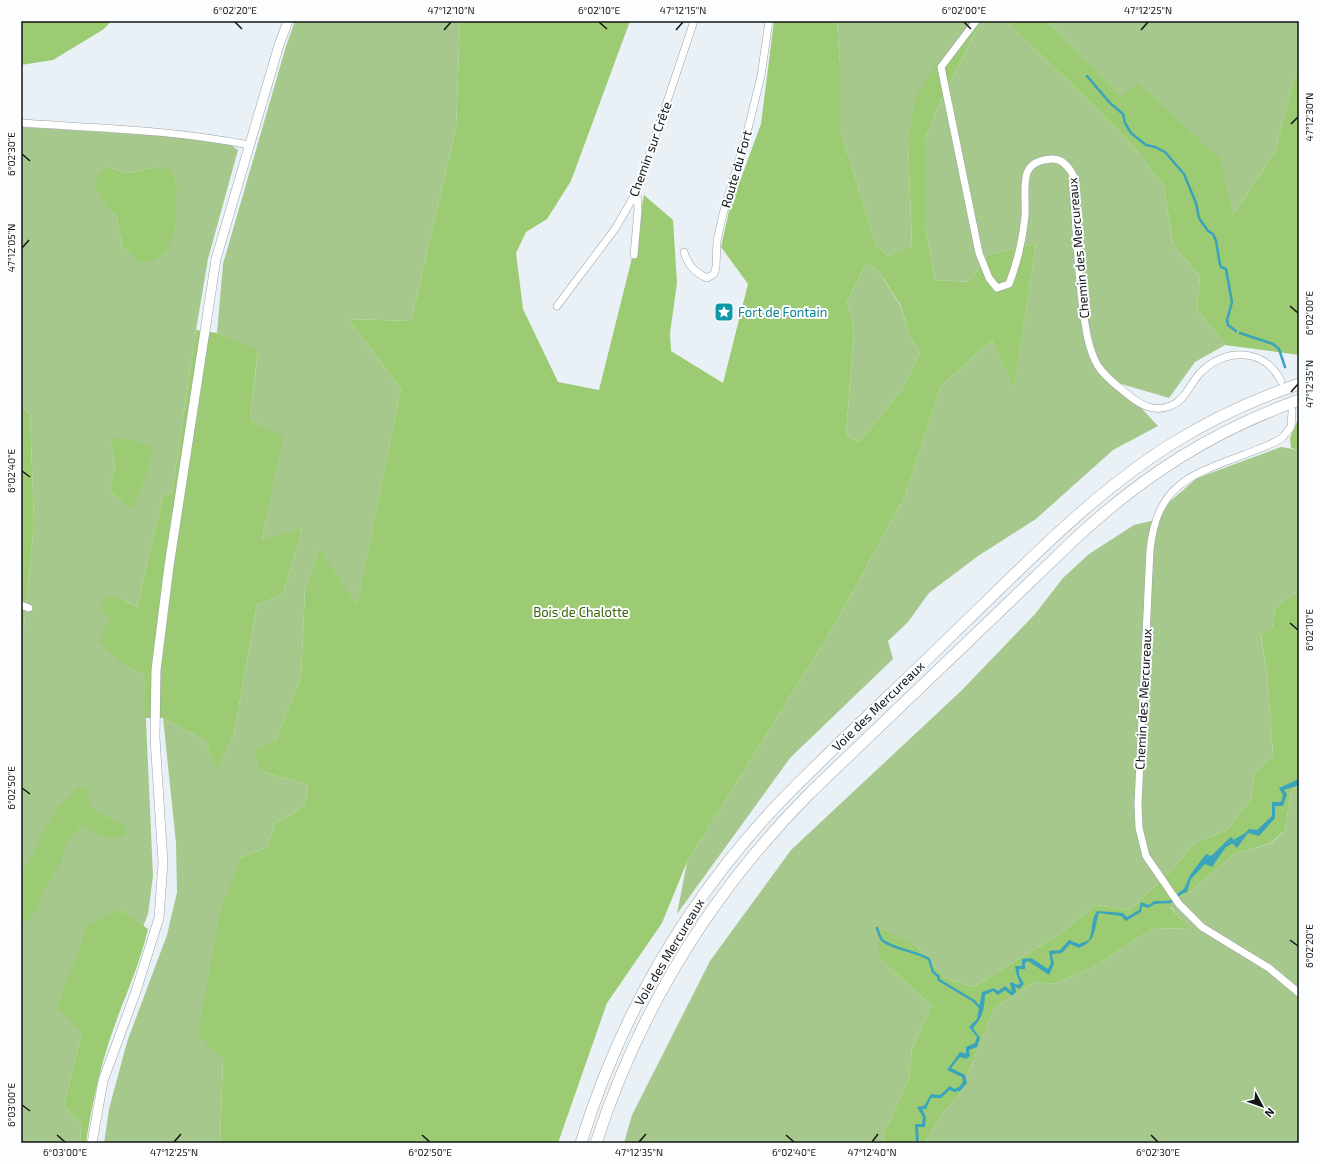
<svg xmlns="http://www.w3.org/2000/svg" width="1320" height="1164" font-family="'Exo 2',sans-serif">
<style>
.green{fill:#a7c88c;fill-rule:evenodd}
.forest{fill:#9ccb73;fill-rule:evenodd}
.water{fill:#3aa4bd}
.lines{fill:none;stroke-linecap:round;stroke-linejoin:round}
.stream{stroke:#3aa4bd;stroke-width:2.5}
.minor-casing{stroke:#9ba3a9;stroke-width:8}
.secondary-casing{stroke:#9ba3a9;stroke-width:10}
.trunk-casing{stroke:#9ba3a9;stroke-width:12}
.minor{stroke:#fff;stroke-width:7}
.secondary{stroke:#fff;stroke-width:9}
.trunk{stroke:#fff;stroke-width:11}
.ticks{fill:none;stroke:#121416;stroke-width:1.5}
.labels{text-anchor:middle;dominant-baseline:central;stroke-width:4;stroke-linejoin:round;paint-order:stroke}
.street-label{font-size:13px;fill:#121416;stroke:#fbfdfe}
.culture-label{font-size:13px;fill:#0d838f;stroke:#fbfdfe;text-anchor:start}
.park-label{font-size:13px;fill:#3c6503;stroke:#fbfdfe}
.neatline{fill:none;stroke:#121416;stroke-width:1.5}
.ticks-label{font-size:10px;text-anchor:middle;fill:#121416}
</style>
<rect width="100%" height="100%" fill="#e9f1f7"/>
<path class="green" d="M 295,21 L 460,21 L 456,128 L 411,321 L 348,319 L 401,389 L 357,606 L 320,551 L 305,590 L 301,677 L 276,740 L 260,771 L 308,785 L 305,806 L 275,823 L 267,847 L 240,858 L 223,1059 L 220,1143 L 104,1143 L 109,1109 L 127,1042 L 167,935 L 177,892 L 176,843 L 163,718 L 205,740 L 217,768 L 234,733 L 257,605 L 283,594 L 302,529 L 262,540 L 282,436 L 250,420 L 258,350 L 217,333 L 223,264 L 286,46 Z
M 837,21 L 975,21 L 908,143 L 912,248 L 888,256 L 876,245 L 840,129 L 840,63 Z
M 981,21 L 1006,21 L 1096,108 L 1138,152 L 1164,187 L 1173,245 L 1200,276 L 1197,309 L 1225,345 L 1195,362 L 1169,398 L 1118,383 L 1158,426 L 1113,450 L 1036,519 L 978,556 L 929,593 L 908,622 L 888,641 L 893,659 L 790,758 L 677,914 L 687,862 L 834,626 L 905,496 L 941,386 L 992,340 L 1014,388 L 1036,243 L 988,255 L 969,282 L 935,280 L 925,225 L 925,139 L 938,107 Z
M 1047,21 L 1299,21 L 1299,72 L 1294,78 L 1275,152 L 1233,215 Z
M 21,127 L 169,136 L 231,145 L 238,150 L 208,259 L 196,330 L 172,493 L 163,496 L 137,607 L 119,598 L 106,598 L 109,619 L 127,667 L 144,675 L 153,876 L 148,914 L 143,927 L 118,909 L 82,1032 L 64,1105 L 81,1125 L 80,1143 L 21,1143 L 21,638 L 24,626 L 34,523 L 30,415 L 21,405 ZM 107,167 L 127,173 L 158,167 L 130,253 L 123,250 L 116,215 C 97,201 104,188 107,167 ZM 111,438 L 121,501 L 109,491 L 115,467 Z
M 866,264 L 877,269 L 900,305 L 909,333 L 920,353 L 902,390 L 859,442 L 846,435 L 854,329 L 847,302 Z
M 1281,447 L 1299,450 L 1299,591 L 1275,607 L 1272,629 L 1261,636 L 1267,673 L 1273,755 L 1254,774 L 1251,799 L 1228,829 L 1195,843 L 1169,873 L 1130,910 L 1096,905 L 1058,935 L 973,987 L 945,978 L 917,947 L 879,958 L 932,1006 L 912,1048 L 909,1079 L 884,1133 L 883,1143 L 624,1143 L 632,1115 L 710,961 L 791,850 L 961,691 L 1035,614 L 1063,578 L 1089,554 L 1134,525 L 1159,519 L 1169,502 L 1197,478 Z
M 1299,785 L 1299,1143 L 925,1143 L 942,1114 L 959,1095 L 995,1007 L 1034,982 L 1055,984 L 1097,965 L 1152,929 L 1188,928 L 1170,906 L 1177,899 L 1191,891 L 1234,854 L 1272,843 L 1285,830 L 1291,791 Z"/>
<path class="forest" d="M 21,21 L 111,21 L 104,29 L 53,60 L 21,65 Z
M 460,21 L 630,21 L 571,181 L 547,219 L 526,232 L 516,253 L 523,309 L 558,382 L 599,390 L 631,262 L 644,195 L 673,220 L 677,283 L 670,333 L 671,351 L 723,383 L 748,284 L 721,247 L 729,211 L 761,124 L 774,21 L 837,21 L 840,63 L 840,129 L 876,245 L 888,256 L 912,247 L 908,143 L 916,96 L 935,66 L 975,21 L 981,21 L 938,107 L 925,139 L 925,225 L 935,280 L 969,282 L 988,255 L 1036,243 L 1014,389 L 992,340 L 941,386 L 905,496 L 834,626 L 687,862 L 662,923 L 607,1003 L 558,1143 L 220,1143 L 223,1059 L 198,1035 L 220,913 L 240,858 L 267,847 L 275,823 L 305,806 L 308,785 L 260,771 L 254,751 L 276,740 L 301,677 L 305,590 L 320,550 L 357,605 L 401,389 L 348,319 L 411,321 L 456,128 ZM 866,264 L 877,269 L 900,304 L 909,333 L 920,353 L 902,390 L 859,442 L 846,435 L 854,329 L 847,302 Z
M 1006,21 L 1047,21 L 1121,97 L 1138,83 L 1220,159 L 1233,215 L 1275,152 L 1294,78 L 1299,72 L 1299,355 L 1225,345 L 1197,309 L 1200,276 L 1173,245 L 1164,187 L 1138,152 L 1096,108 Z
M 107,167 L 127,173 L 158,167 L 171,170 L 177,188 L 174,235 L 165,252 L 151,262 L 138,262 L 130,253 L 123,250 L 116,215 C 104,207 105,199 95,190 L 98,174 Z
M 196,330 L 217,333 L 258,349 L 250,420 L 283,436 L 262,539 L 302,529 L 283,594 L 257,605 L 234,733 L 217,769 L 205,740 L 163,718 L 145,718 L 144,675 L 127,667 L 99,642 L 109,619 L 100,607 L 106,598 L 119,598 L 137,607 L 163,496 L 172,493 Z
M 21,405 L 30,415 L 34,523 L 24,626 L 21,638 Z
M 1299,417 L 1299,450 L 1291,448 L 1290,438 Z
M 111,438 L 138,441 L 154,450 L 134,509 L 121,501 L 109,491 L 115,467 Z
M 1299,591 L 1299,785 L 1291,791 L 1285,830 L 1271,843 L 1234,854 L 1191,891 L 1177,899 L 1170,907 L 1189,928 L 1152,929 L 1097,965 L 1055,984 L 1034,982 L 995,1007 L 959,1095 L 942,1114 L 925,1143 L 883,1143 L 884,1133 L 909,1079 L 912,1048 L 932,1006 L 879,958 L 878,927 L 917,947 L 945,978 L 973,987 L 1058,935 L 1096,905 L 1130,910 L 1169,873 L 1195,843 L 1228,829 L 1251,799 L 1254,774 L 1273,755 L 1267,673 L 1261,635 L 1272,629 L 1275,607 Z
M 79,787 L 86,787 L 90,806 L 112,820 L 125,825 L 125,836 L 103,838 L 81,825 L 64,848 L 61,862 L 42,892 L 39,906 L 30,918 L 21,924 L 21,874 L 38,845 L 42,833 L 58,808 Z
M 118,909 L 148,929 C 139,969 120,1006 108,1045 C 98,1077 91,1110 86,1143 L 80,1143 L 81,1125 L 64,1105 L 82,1032 L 57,1009 L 87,926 Z"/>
<path class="water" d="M 1299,779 L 1299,785 L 1284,790 L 1287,794 L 1283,806 L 1275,806 L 1275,818 L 1259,836 L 1248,833 L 1237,848 L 1230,841 L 1212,867 L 1205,864 L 1191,879 L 1187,892 L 1181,894 L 1179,892 L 1184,889 L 1190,875 L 1206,854 L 1211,856 L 1231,837 L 1236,842 L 1249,829 L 1257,830 L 1272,816 L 1272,802 L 1281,802 L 1283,795 L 1279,788 Z
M 1154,901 L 1169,901 L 1170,903 L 1155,904 L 1148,908 L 1142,906 L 1141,912 L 1126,921 L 1121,916 L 1099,913 C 1093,931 1098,939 1079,948 L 1070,944 L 1062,953 L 1052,954 L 1054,964 L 1049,975 L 1028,961 L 1025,963 L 1025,969 L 1019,969 L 1019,975 L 1024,984 L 1019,989 L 1015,986 L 1016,992 L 1012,996 L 1005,990 L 998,995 L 993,991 L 985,995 C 984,1009 983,1017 973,1028 L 980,1038 L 977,1047 L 969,1050 L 970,1056 L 966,1059 L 960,1057 L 951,1068 L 965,1075 L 967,1083 L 960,1091 L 954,1092 L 950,1090 L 941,1098 L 931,1098 L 926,1109 L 922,1109 L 926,1117 L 925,1127 L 918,1127 L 919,1143 L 916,1143 L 915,1124 L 922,1124 L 923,1117 L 917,1107 L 924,1106 L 931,1094 L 940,1095 L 950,1086 L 954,1089 L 959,1087 L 963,1082 L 962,1077 L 947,1070 L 960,1052 L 966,1054 L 966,1047 L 975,1043 L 977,1037 L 969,1027 L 977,1019 L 982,992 L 994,988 L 998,991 L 1005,986 L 1012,992 L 1010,983 L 1011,982 L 1018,985 L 1020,983 L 1017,976 L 1015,966 L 1022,966 L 1022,959 L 1031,958 L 1048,969 L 1051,963 L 1049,951 L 1060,950 L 1069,940 L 1079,944 L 1089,940 C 1093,930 1091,919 1097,911 L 1123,913 L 1127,917 L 1139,910 L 1141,902 L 1149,905 Z"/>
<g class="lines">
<path class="stream" d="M 1087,76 L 1110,103 L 1123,114 L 1125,123 L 1131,133 L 1146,145 L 1155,147 L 1165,152 L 1184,174 L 1196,203 L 1199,218 L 1208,231 L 1213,234 L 1216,241 L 1220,265 L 1221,267 L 1226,269 L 1232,302 L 1227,320 L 1228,325 L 1236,331
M 1240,333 L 1273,344 L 1279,349 L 1285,367
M 1224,847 L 1244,835
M 1167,902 L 1170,902 L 1182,892
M 877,928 C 878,932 880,937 882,940 C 892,949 916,951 929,959 L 933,972 L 938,976 L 939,980 L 974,1001 L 981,1009"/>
<defs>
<path id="minor" d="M 976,21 L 941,67 L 979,253 L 989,278 L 997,288 L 1009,284 C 1017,263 1023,238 1025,216 C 1026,203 1023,185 1027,173 C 1031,161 1050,156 1061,161 C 1067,165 1070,169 1073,175 C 1075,217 1077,259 1082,302 C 1085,323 1087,347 1098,366 C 1105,377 1116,385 1126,393 C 1139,404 1153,413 1170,406 C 1185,401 1190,384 1200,373 C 1224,348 1264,347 1281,381
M 21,123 C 97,128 175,130 249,145
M 684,252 C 688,265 694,272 707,278 L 714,274 L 716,267 L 717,241 L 723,214 L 747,133 L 761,76 L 769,21
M 634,255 L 638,210 L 637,192
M 557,306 L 615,229 L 637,191 L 694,21
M 1292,411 L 1291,427 L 1282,438 C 1271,445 1258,449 1246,454 C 1190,475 1157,484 1150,550 L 1138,804 L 1139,828 L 1146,856 L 1179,904 L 1202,927 L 1269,968 L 1299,993
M 21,605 L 29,608"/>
<path id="secondary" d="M 92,1143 L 103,1081 L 136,991 L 159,918 L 163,863 L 155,738 L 156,670 L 169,566 L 216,259 L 279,45 L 288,21"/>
<path id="trunk" d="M 581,1143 C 620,1016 687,901 778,804 C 834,746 895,691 953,634 C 1023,567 1091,494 1173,443 C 1213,418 1255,399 1299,384
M 596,1143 C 639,1011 711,893 809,794 L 1077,537 C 1144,475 1213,431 1299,400"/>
</defs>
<use href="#minor" class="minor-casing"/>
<use href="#secondary" class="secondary-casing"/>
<use href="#trunk" class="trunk-casing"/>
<use href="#minor" class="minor"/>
<use href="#secondary" class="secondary"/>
<use href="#trunk" class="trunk"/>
</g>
<path class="ticks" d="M 235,22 L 242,29M 599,22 L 607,29M 964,22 L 971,29M 444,30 L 451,22M 676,30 L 683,22M 1141,30 L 1148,22M 1291,124 L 1298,117M 22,154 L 30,161M 22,248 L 29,240M 1290,306 L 1298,313M 1291,392 L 1298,384M 22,471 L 30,477M 1290,623 L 1298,630M 22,788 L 30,794M 1290,940 L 1298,946M 22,1105 L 30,1111M 57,1135 L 65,1142M 422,1135 L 430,1142M 786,1135 L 794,1142M 1151,1135 L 1158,1142M 174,1142 L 181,1134M 639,1142 L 646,1134M 872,1142 L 878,1134"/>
<defs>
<symbol id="sight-square" viewBox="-11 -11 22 22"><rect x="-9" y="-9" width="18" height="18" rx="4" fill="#0f9aa8" stroke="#fbfdfe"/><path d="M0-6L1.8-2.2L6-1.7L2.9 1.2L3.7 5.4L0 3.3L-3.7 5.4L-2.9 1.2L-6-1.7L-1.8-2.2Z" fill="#fff"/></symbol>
</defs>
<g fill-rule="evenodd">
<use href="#sight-square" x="713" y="301" width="22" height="22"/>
</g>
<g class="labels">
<g class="street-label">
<text transform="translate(650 149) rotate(-70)">Chemin sur Crête</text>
<text transform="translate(736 169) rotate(-74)">Route du Fort</text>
<text transform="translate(1078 248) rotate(-95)">Chemin des Mercureaux</text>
<text transform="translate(1143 699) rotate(-87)">Chemin des Mercureaux</text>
<text transform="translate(878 706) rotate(-44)">Voie des Mercureaux</text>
<text transform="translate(669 952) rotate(-59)">Voie des Mercureaux</text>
</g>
<g class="culture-label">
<text x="738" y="312">Fort de Fontain</text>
</g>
<g class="park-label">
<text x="581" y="612">Bois de Chalotte</text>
</g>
</g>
<rect width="1320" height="1164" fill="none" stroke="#fbfdfe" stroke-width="44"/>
<g transform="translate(1262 1106) rotate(131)" stroke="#fbfdfe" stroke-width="3" paint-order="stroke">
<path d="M0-3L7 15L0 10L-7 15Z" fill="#121416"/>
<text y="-6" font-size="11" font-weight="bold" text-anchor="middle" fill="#121416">N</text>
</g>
<rect x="22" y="22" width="1276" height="1120" class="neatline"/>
<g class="ticks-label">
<text x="235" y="14">6°02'20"E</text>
<text x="451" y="14">47°12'10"N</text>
<text x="599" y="14">6°02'10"E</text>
<text x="683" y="14">47°12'15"N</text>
<text x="964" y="14">6°02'00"E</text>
<text x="1148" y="14">47°12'25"N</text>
<text transform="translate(1309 117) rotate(-90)" y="4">47°12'30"N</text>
<text transform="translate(11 154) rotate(-90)" y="4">6°02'30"E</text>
<text transform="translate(11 248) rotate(-90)" y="4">47°12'05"N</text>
<text transform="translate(1309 313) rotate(-90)" y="4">6°02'00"E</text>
<text transform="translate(1309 384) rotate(-90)" y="4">47°12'35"N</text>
<text transform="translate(11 471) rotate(-90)" y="4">6°02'40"E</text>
<text transform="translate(1309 630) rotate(-90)" y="4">6°02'10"E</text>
<text transform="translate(11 788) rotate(-90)" y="4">6°02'50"E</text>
<text transform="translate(1309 946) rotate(-90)" y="4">6°02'20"E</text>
<text transform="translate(11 1105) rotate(-90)" y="4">6°03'00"E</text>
<text x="65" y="1156">6°03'00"E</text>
<text x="174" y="1156">47°12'25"N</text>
<text x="430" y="1156">6°02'50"E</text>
<text x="639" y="1156">47°12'35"N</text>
<text x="794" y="1156">6°02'40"E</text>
<text x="872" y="1156">47°12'40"N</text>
<text x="1158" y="1156">6°02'30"E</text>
</g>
</svg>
